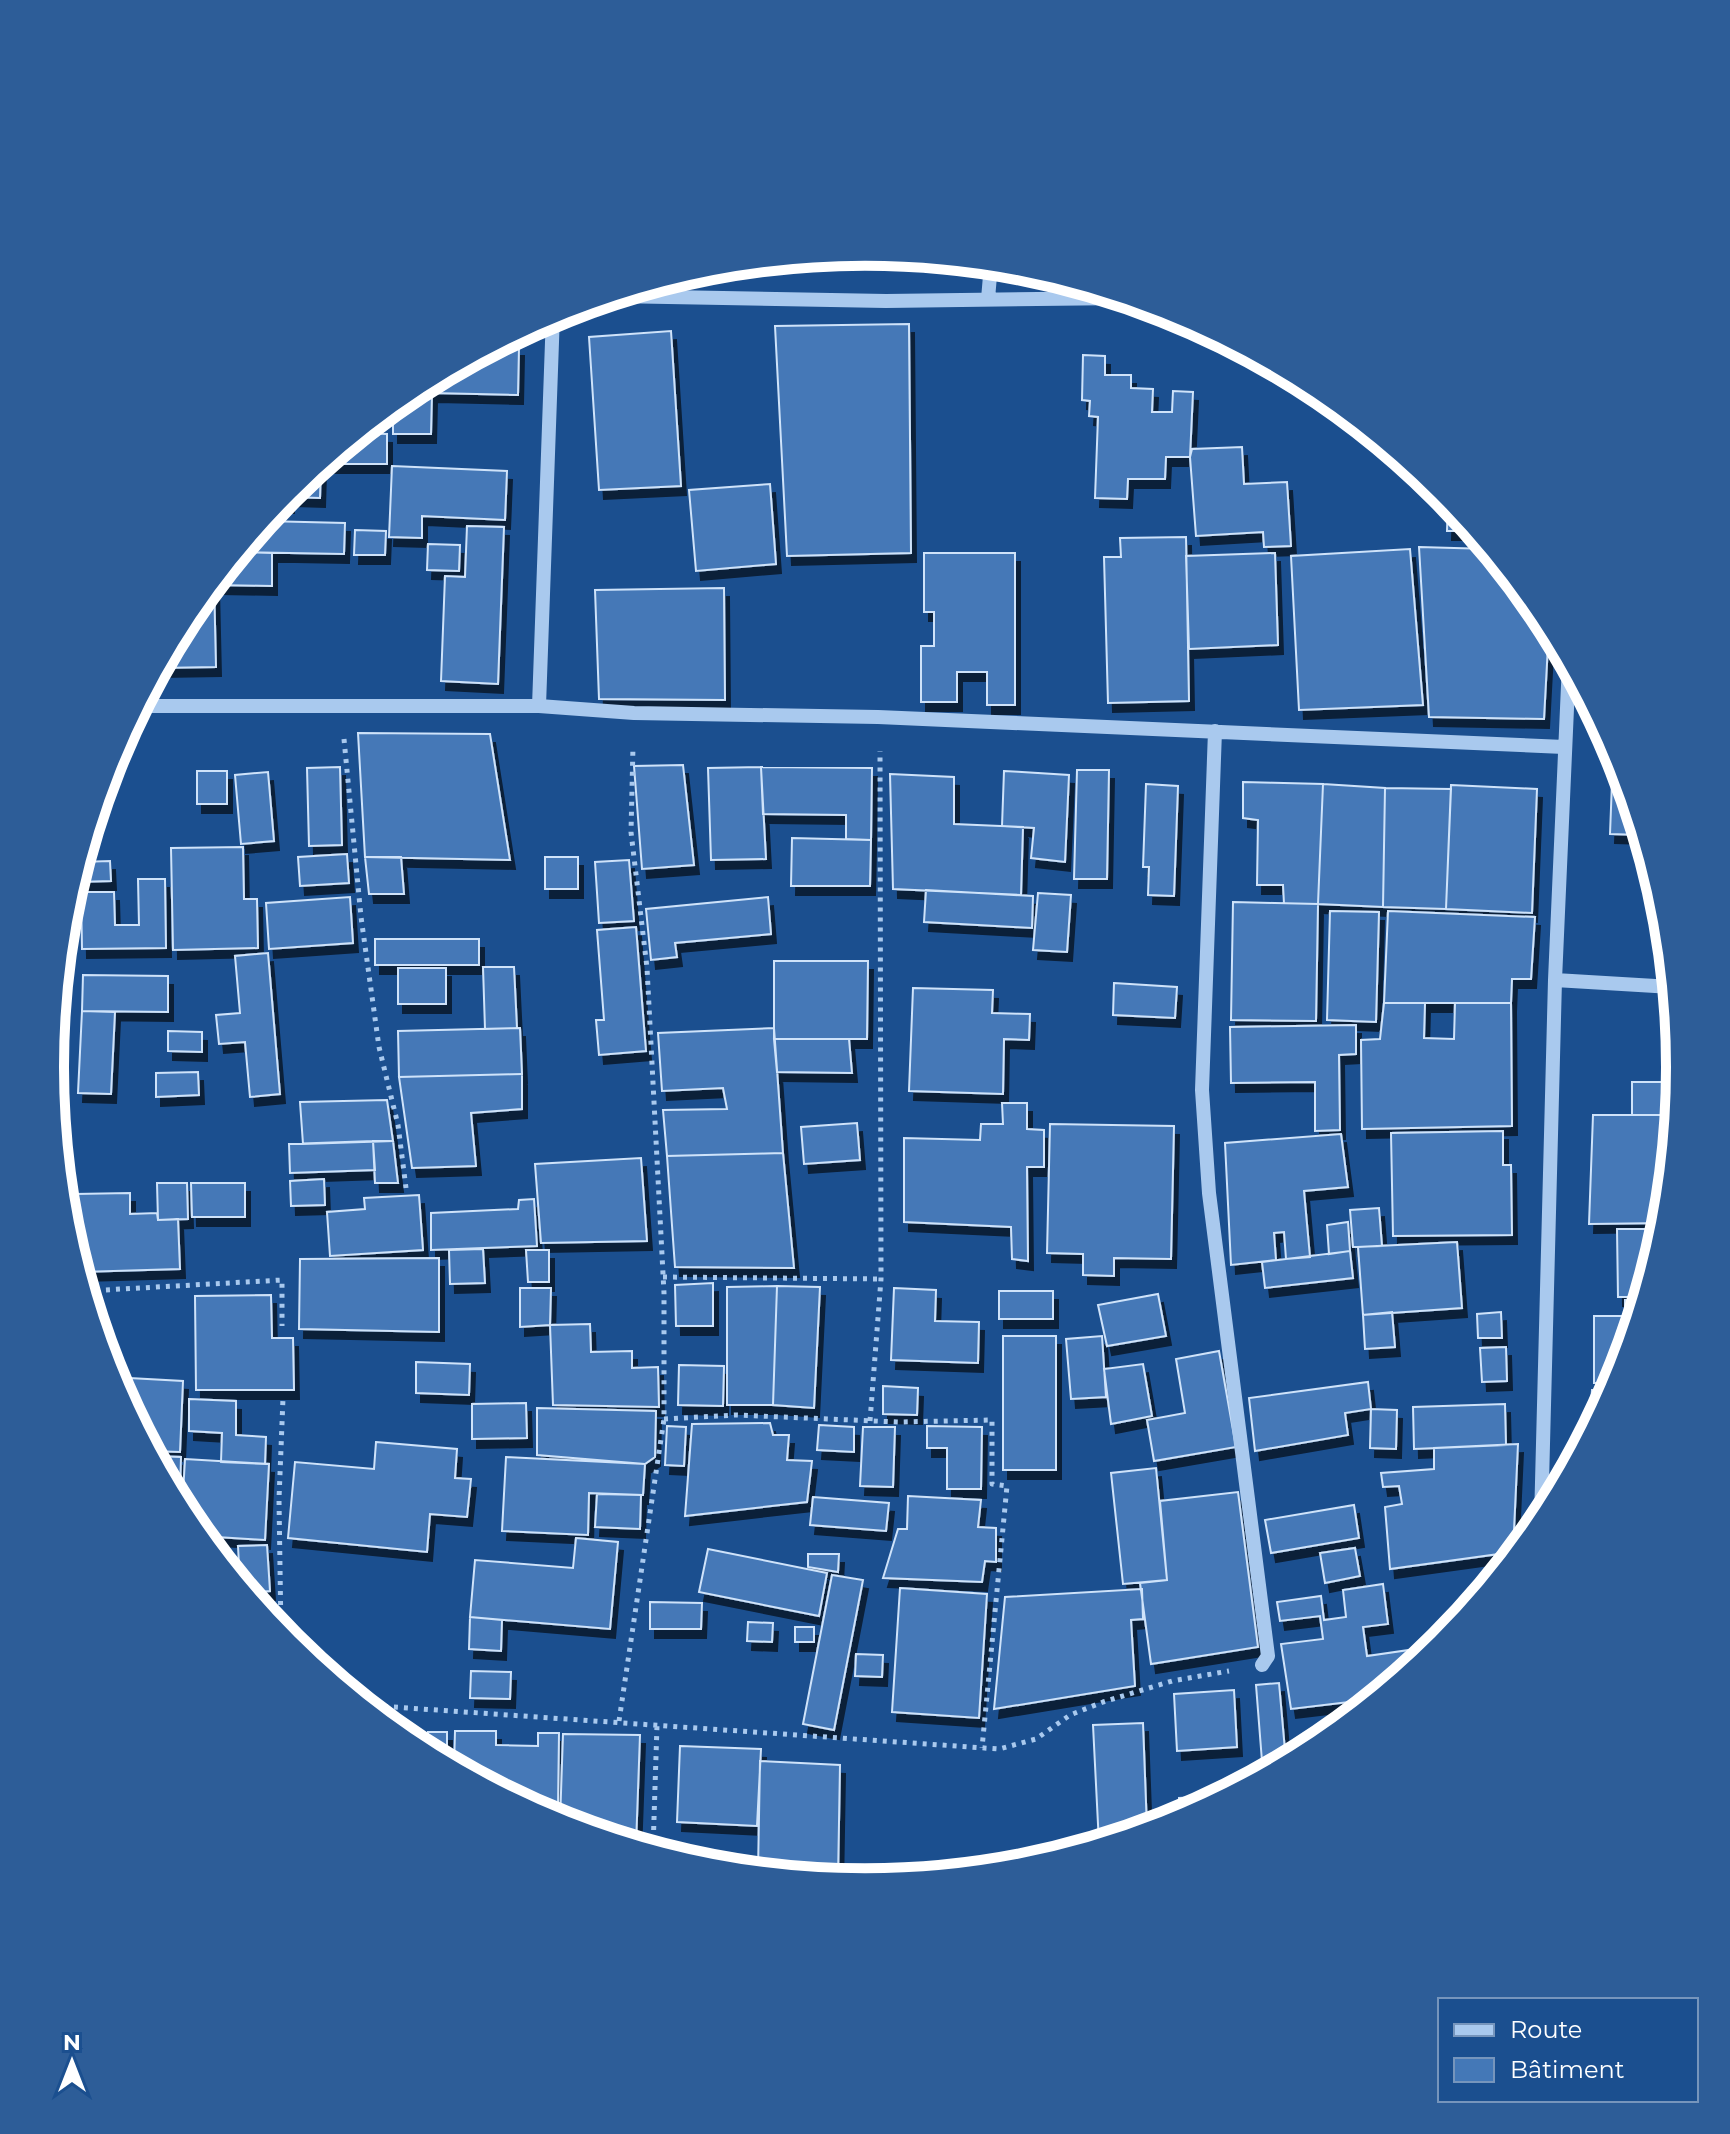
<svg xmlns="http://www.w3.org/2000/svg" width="1730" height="2134" font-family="Montserrat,sans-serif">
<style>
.building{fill:#4478b7;stroke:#cfe3fa;stroke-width:2;filter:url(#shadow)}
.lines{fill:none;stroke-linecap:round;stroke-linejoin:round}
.path{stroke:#a9c9ee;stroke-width:5;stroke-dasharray:4 6;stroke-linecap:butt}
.minor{stroke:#a9c9ee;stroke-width:14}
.rim{fill:none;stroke:#fff;stroke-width:10}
</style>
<defs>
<filter id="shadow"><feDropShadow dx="5" dy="9" stdDeviation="0" flood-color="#0009"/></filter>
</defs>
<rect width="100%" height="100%" fill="#1b4f8f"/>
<path class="building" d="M 909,324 L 911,553 L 787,556 L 775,326 Z
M 671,331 L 681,486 L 599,490 L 589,337 Z
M 492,347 L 519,347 L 518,395 L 432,393 L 431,434 L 393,434 L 393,405 L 413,389 Z
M 1083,355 L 1105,356 L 1105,375 L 1131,375 L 1131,388 L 1153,389 L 1152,412 L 1172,412 L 1173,391 L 1193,392 L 1190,457 L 1166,457 L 1165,479 L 1128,479 L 1127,499 L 1095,498 L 1098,417 L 1089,416 L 1090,401 L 1082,400 Z
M 359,433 L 387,434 L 387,464 L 327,464 L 327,459 Z
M 1242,447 L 1244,484 L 1287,482 L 1291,546 L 1264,547 L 1263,532 L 1196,536 L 1190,457 L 1192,449 Z
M 321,464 L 320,498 L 289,497 L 289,504 L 278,504 L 289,490 Z
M 392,466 L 507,471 L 505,520 L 422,516 L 422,538 L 389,537 Z
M 770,484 L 776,564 L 696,571 L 689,490 Z
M 1448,498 L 1475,531 L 1447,531 Z
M 264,521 L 345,523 L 344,554 L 239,552 Z
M 467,526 L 504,527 L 498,684 L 441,681 L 445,576 L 465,577 Z
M 355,530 L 386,531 L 385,555 L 354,555 Z
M 1186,537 L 1189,701 L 1108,703 L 1104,557 L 1121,557 L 1120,538 Z
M 428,544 L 460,545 L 459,571 L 427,570 Z
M 1419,547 L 1489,549 L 1543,615 L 1549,626 L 1544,719 L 1429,717 Z
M 1410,549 L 1423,705 L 1299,710 L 1291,556 Z
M 239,552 L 272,553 L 272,586 L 214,585 L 214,581 Z
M 924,553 L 1015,553 L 1015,705 L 987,705 L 987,672 L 957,672 L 957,702 L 921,702 L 921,646 L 934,646 L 934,612 L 924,612 Z
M 1275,553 L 1278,645 L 1189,649 L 1186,556 Z
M 214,581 L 216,667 L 158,668 L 188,614 Z
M 724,588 L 725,700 L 599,699 L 595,590 Z
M 358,733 L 490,734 L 510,860 L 365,857 Z
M 1613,756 L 1618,756 L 1642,835 L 1610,834 Z
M 683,765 L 694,865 L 642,869 L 634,766 Z
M 340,767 L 342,845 L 309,846 L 307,768 Z
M 761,767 L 766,859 L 711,860 L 708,768 Z
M 761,767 L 872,768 L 871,840 L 846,839 L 846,815 L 763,814 Z
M 1077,770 L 1109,770 L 1107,879 L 1074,879 Z
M 197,771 L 227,771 L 227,804 L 197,804 Z
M 1004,771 L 1069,775 L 1065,862 L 1031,858 L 1034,828 L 1002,826 Z
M 268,772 L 274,841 L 241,844 L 235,775 Z
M 890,774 L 954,777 L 954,824 L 1023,827 L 1021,895 L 893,889 Z
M 1243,782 L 1323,784 L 1318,904 L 1284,904 L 1283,885 L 1257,885 L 1258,820 L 1243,818 Z
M 1146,784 L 1178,786 L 1174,896 L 1148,895 L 1149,867 L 1143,867 Z
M 1323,784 L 1385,788 L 1383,907 L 1318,904 Z
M 1451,785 L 1537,789 L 1532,913 L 1446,909 Z
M 1385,788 L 1451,789 L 1446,909 L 1383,907 Z
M 792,838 L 871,840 L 870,886 L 791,886 Z
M 243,847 L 244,899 L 257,899 L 258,948 L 173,950 L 171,848 Z
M 347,854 L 349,883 L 300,886 L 298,857 Z
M 365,857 L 401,857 L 404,894 L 369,894 Z
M 545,857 L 578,857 L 578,889 L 545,889 Z
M 629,860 L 634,921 L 599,923 L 595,862 Z
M 110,861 L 111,881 L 77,882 L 80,862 Z
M 138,879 L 165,879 L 166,948 L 82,949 L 81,892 L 114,892 L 115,925 L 139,925 Z
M 926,890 L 1033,896 L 1032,928 L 924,922 Z
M 1038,893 L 1071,895 L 1067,952 L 1033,950 Z
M 350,897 L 353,943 L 269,949 L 266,903 Z
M 768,897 L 771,934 L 675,943 L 677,957 L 651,960 L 646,909 Z
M 1233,902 L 1318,904 L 1316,1021 L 1231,1020 Z
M 1330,911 L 1379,912 L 1376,1022 L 1327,1020 Z
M 1388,911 L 1535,917 L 1531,979 L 1512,979 L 1511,1003 L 1384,1003 Z
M 636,927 L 646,1051 L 599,1055 L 596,1020 L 604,1020 L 597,930 Z
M 375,939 L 479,939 L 479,965 L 375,965 Z
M 268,953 L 280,1094 L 250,1097 L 245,1042 L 219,1044 L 216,1015 L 240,1013 L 235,956 Z
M 774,961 L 868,961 L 867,1039 L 774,1039 Z
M 483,967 L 514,967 L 517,1028 L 485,1029 Z
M 398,968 L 446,968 L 446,1004 L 398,1004 Z
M 83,975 L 168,976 L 168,1012 L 82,1011 Z
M 1114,983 L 1177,987 L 1175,1018 L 1113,1015 Z
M 913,988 L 993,990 L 992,1013 L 1030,1014 L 1029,1040 L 1004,1039 L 1003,1094 L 909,1091 Z
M 1384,1003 L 1425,1003 L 1424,1038 L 1454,1039 L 1455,1003 L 1511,1003 L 1512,1126 L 1362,1129 L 1361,1040 L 1380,1039 Z
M 82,1011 L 115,1012 L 111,1094 L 78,1093 Z
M 1356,1025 L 1356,1054 L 1339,1055 L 1340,1130 L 1315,1131 L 1315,1082 L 1231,1083 L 1230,1027 Z
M 520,1028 L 522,1074 L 399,1077 L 398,1031 Z
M 774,1028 L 783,1153 L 667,1156 L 663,1110 L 727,1109 L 723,1088 L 662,1091 L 658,1033 Z
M 168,1031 L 202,1032 L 202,1052 L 168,1051 Z
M 774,1039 L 849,1039 L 852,1073 L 777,1072 Z
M 198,1072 L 199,1095 L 156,1097 L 156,1073 Z
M 522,1074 L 522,1109 L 471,1113 L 476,1166 L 412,1168 L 399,1077 Z
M 1632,1082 L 1679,1082 L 1675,1115 L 1632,1115 Z
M 387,1100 L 393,1141 L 303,1144 L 300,1102 Z
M 1002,1103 L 1027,1103 L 1027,1129 L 1044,1130 L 1044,1167 L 1027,1167 L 1028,1261 L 1012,1259 L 1011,1227 L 904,1222 L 904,1138 L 980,1140 L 981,1124 L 1003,1124 Z
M 1593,1115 L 1675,1115 L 1665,1223 L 1589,1224 Z
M 857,1123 L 860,1160 L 804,1164 L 801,1127 Z
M 1050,1124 L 1174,1126 L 1171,1259 L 1114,1258 L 1114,1276 L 1083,1275 L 1083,1254 L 1047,1253 Z
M 1503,1131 L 1503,1165 L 1511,1165 L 1512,1235 L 1393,1236 L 1391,1133 Z
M 1341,1134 L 1348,1187 L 1304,1191 L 1310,1257 L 1286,1259 L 1284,1232 L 1274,1233 L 1276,1260 L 1231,1265 L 1225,1143 Z
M 373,1141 L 375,1170 L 290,1173 L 289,1144 Z
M 373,1141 L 393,1141 L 398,1183 L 375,1183 Z
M 783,1153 L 794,1268 L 675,1267 L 667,1156 Z
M 641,1158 L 647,1241 L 541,1243 L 535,1164 Z
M 324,1179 L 325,1205 L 291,1206 L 290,1181 Z
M 157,1183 L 187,1183 L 188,1219 L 158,1220 Z
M 191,1183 L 245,1183 L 245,1217 L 192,1217 Z
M 130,1193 L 130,1214 L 157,1213 L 158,1220 L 178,1219 L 180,1269 L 80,1272 L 75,1194 Z
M 419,1195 L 423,1250 L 330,1256 L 327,1212 L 365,1209 L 364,1198 Z
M 534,1199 L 537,1246 L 431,1250 L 431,1213 L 518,1209 L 519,1200 Z
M 1379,1208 L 1382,1246 L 1353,1247 L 1350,1210 Z
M 1348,1222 L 1350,1251 L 1329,1254 L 1327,1225 Z
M 1617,1229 L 1663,1229 L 1643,1297 L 1618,1297 Z
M 1457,1242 L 1462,1308 L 1363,1315 L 1358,1247 Z
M 483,1249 L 485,1283 L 450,1284 L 449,1250 Z
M 526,1250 L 549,1250 L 549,1282 L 528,1282 Z
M 1350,1251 L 1353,1278 L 1265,1288 L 1262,1262 Z
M 439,1258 L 439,1332 L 299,1329 L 300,1259 Z
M 713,1283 L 713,1326 L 676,1326 L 675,1285 Z
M 777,1286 L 773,1405 L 727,1405 L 727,1287 Z
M 777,1286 L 820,1287 L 814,1408 L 773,1405 Z
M 520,1288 L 551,1288 L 550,1325 L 520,1327 Z
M 894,1288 L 936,1290 L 935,1321 L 979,1322 L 978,1363 L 891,1360 Z
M 999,1291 L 1053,1291 L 1053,1319 L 999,1319 Z
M 1158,1294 L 1166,1336 L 1107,1346 L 1098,1305 Z
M 271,1295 L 272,1338 L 293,1338 L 294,1390 L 196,1390 L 195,1296 Z
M 1625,1300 L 1642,1300 L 1618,1379 L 1616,1383 L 1594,1383 L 1594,1316 L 1625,1316 Z
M 1392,1312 L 1395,1347 L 1365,1349 L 1363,1315 Z
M 1501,1312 L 1502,1338 L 1478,1338 L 1477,1314 Z
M 590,1324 L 591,1352 L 632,1351 L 632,1368 L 658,1367 L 659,1407 L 553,1405 L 550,1325 Z
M 1003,1336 L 1056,1336 L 1056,1470 L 1003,1470 Z
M 1102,1336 L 1106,1397 L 1071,1399 L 1066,1339 Z
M 1506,1347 L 1507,1381 L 1482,1382 L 1480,1348 Z
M 1219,1351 L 1236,1447 L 1154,1461 L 1147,1420 L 1185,1413 L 1176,1359 Z
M 416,1362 L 470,1364 L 469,1395 L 416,1393 Z
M 1143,1364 L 1152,1416 L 1111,1424 L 1104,1369 Z
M 679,1365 L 724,1366 L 723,1406 L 678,1405 Z
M 111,1377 L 183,1381 L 180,1452 L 151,1451 Z
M 1368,1382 L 1371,1409 L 1345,1413 L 1348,1435 L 1255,1451 L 1249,1398 Z
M 883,1386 L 918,1388 L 917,1415 L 883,1414 Z
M 1592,1390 L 1612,1390 L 1589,1433 Z
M 189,1399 L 236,1401 L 236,1435 L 266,1437 L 265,1464 L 221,1462 L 222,1433 L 189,1431 Z
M 526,1403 L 527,1438 L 472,1439 L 472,1404 Z
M 1505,1404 L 1506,1445 L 1414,1449 L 1413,1407 Z
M 537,1408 L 656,1411 L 655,1457 L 645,1464 L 537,1455 Z
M 1371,1409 L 1397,1410 L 1396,1449 L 1370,1448 Z
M 770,1423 L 773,1435 L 789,1435 L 787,1460 L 812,1461 L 807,1502 L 685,1516 L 692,1424 Z
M 819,1425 L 854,1427 L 854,1452 L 817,1450 Z
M 667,1426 L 686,1427 L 684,1466 L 665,1465 Z
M 927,1426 L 982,1427 L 981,1489 L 947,1489 L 947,1448 L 927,1448 Z
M 863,1427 L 895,1427 L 893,1487 L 860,1486 Z
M 376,1442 L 457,1449 L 455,1478 L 471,1479 L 467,1517 L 430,1514 L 427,1552 L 288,1538 L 295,1462 L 374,1469 Z
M 1518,1444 L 1513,1552 L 1390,1569 L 1385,1507 L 1402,1504 L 1399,1486 L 1383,1487 L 1381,1473 L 1434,1469 L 1434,1448 Z
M 153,1456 L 181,1457 L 180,1491 L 172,1491 Z
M 506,1457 L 645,1464 L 643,1495 L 589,1493 L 588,1535 L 502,1531 Z
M 185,1459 L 269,1464 L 265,1540 L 201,1536 L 182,1511 Z
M 1156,1468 L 1167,1580 L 1123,1584 L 1111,1473 Z
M 1238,1492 L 1258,1647 L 1151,1664 L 1140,1583 L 1167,1580 L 1160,1501 Z
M 597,1494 L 641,1495 L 640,1529 L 595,1527 Z
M 908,1496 L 981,1500 L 978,1527 L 996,1528 L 996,1562 L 985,1561 L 982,1582 L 883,1578 L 898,1529 L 907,1529 Z
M 813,1497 L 889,1503 L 886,1531 L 810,1525 Z
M 1354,1505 L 1359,1538 L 1271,1553 L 1265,1520 Z
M 576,1538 L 618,1542 L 610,1629 L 470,1617 L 475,1560 L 573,1568 Z
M 267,1545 L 270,1591 L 247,1593 L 240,1584 L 238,1546 Z
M 1355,1548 L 1360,1576 L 1325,1583 L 1320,1553 Z
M 708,1549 L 827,1573 L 819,1616 L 699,1592 Z
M 808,1554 L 839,1554 L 838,1572 L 808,1567 Z
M 832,1575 L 863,1580 L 834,1730 L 803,1724 Z
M 1383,1584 L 1388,1624 L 1363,1627 L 1367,1656 L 1409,1650 L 1411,1668 L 1374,1699 L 1291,1709 L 1281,1644 L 1323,1639 L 1320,1616 L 1280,1621 L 1277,1602 L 1321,1596 L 1324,1620 L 1346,1617 L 1343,1590 Z
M 900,1588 L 987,1594 L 979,1718 L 892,1712 Z
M 1142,1589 L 1143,1619 L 1131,1620 L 1135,1686 L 994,1709 L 1005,1597 Z
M 650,1602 L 702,1603 L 701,1629 L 650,1629 Z
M 470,1617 L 502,1620 L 501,1651 L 469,1649 Z
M 748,1622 L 773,1623 L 772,1642 L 747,1641 Z
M 795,1627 L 814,1627 L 814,1642 L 795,1642 Z
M 856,1654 L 883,1655 L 882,1677 L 855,1676 Z
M 471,1671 L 511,1672 L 510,1699 L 470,1698 Z
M 1279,1683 L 1286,1762 L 1263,1774 L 1256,1685 Z
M 1234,1690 L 1237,1747 L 1177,1751 L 1174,1694 Z
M 1143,1723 L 1147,1829 L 1099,1844 L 1093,1725 Z
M 455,1731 L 496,1731 L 496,1745 L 538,1746 L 538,1733 L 559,1733 L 558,1807 L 538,1807 L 538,1812 L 454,1767 Z
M 428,1732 L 447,1732 L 447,1763 L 428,1753 Z
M 563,1734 L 640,1735 L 636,1845 L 560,1822 Z
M 680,1746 L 761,1749 L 757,1826 L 677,1822 Z
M 760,1761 L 840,1765 L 838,1879 L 758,1871 Z
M 1222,1796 L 1180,1818 L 1179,1798 Z"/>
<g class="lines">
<path class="path" d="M 344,739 L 361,917 L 379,1047 L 398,1125 L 406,1188
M 663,1277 L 881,1279
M 86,1291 L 282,1280 L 282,1326
M 664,1419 L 736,1415 L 898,1422 L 992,1420 L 992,1484 L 1007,1486 L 982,1748
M 870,1421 L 881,1279 L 880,751
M 281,1635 L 279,1499 L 283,1398
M 364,1705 L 999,1749 L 1036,1739 L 1070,1715 L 1103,1702 L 1172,1681 L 1229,1671
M 619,1721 L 664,1419 L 664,1293 L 647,968 L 631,832 L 633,746
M 653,1850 L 657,1725"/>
<path class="minor" d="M 613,296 L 886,301 L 1124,298
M 988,299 L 991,264
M 138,706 L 539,706 L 634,713 L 878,717 L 1564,747
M 539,706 L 553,314
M 1215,731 L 1202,1090 L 1209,1193 L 1268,1656 L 1262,1665
M 1555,980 L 1672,987
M 1541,1521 L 1555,980 L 1569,663"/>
</g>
<path d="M0 0H1730V2134H0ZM64 1067a801 801 0 1 1 1602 0a801 801 0 1 1-1602 0Z" fill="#2d5d98" fill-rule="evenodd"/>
<path class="rim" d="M64 1067a801 801 0 1 1 1602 0a801 801 0 1 1-1602 0Z"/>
<rect x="1438" y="1998" width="260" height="104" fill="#1b4f8f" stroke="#7695bc" stroke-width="2"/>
<rect x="1454" y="2024" width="40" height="12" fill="#a9c9ee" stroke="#7695bc" stroke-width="2"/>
<text x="1510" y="2038" font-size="24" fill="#ffffff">Route</text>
<rect x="1454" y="2058" width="40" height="24" fill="#4478b7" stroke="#7695bc" stroke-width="2"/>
<text x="1510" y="2078" font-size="24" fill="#ffffff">Bâtiment</text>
<g transform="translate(72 2062)" stroke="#1b4f8f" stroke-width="6" paint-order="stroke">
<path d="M0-6L14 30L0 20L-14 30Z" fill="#ffffff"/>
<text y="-12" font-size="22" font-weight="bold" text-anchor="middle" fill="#ffffff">N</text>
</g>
</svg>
